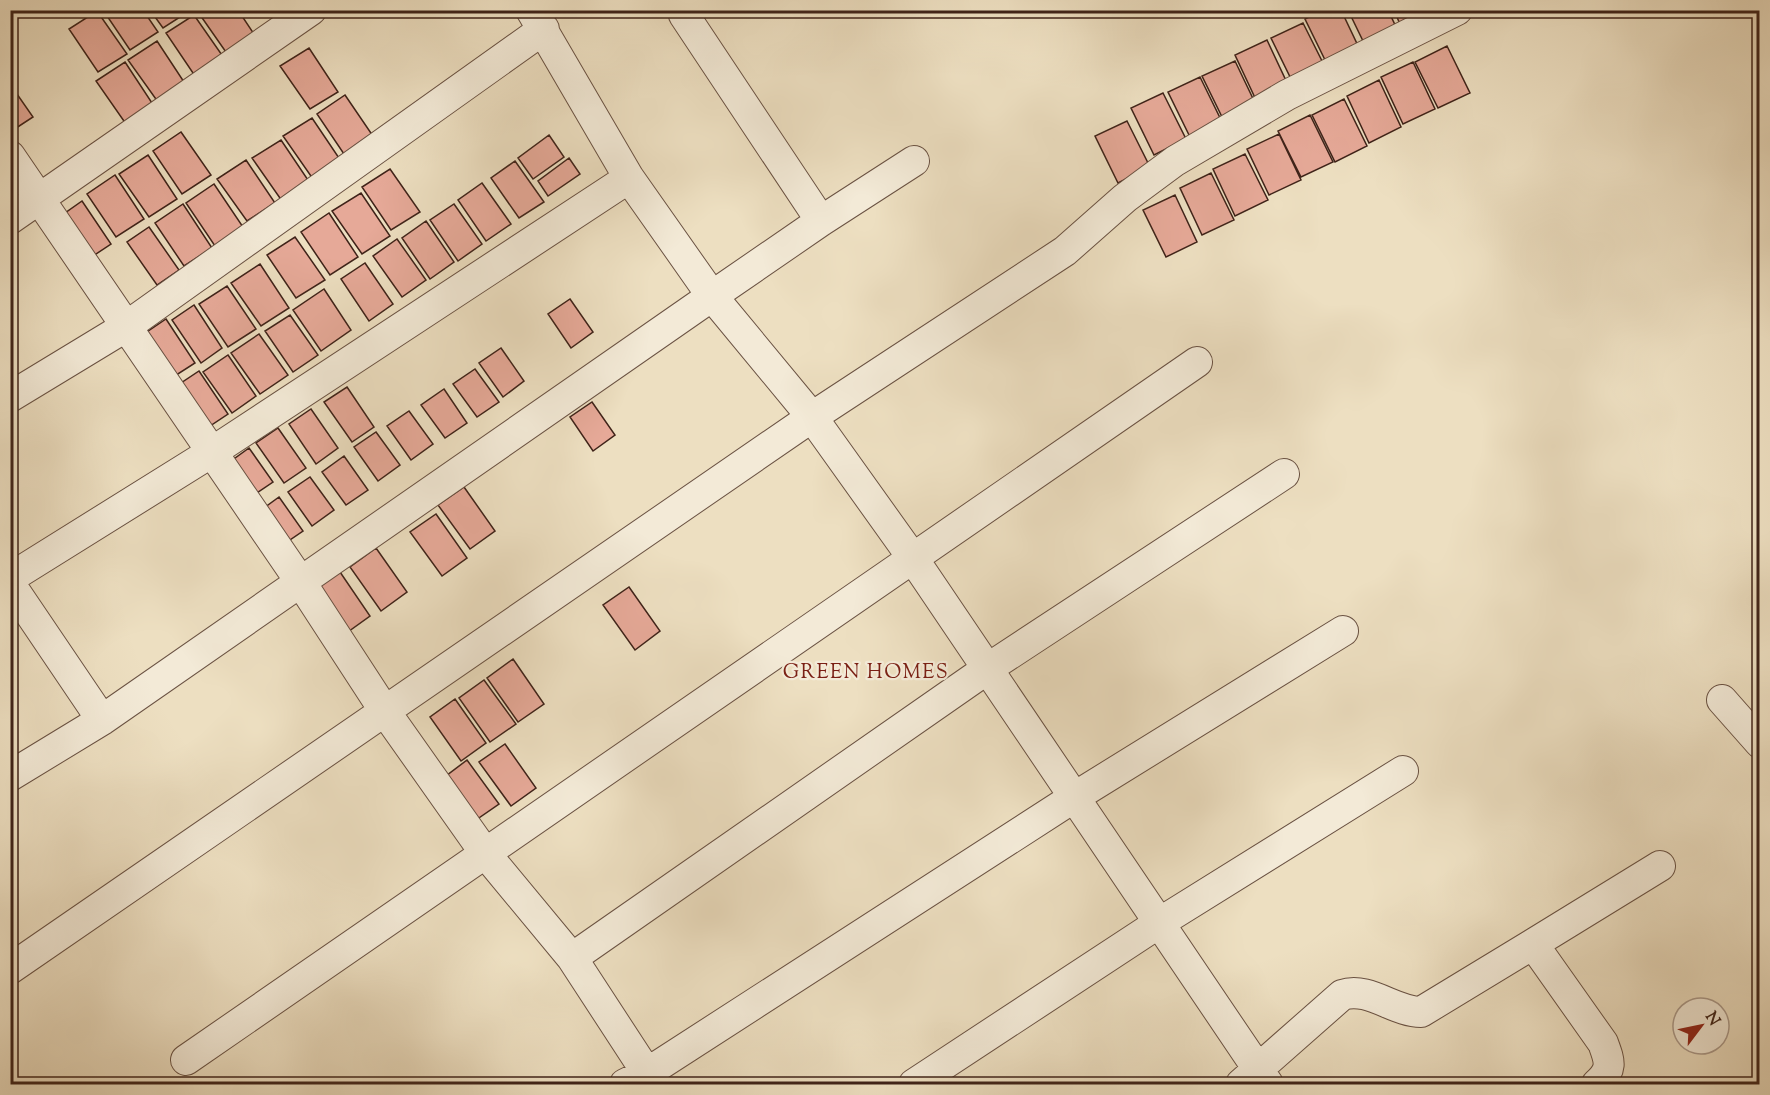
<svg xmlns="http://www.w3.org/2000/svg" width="1770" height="1095" font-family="'Sorts Mill Goudy',serif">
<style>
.building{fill:#e6a998;stroke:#3f2319;stroke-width:1.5}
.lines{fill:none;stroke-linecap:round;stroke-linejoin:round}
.minor-casing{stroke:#6a5243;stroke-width:32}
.minor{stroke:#f3ead7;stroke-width:30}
.labels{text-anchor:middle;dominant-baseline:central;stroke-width:4.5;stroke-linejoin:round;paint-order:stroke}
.neighbourhood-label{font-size:20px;letter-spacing:1.5px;fill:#7a1f14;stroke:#f3ead7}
</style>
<rect width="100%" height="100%" fill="#eddfc1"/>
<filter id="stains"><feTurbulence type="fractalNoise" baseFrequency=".00333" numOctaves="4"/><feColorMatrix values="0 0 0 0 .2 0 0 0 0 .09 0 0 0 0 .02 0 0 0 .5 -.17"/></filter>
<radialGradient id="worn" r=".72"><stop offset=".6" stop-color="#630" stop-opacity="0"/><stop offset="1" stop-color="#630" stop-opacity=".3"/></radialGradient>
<path class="building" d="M 10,10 L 30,10 L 15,20 Z
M 103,10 L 143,10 L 158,32 L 130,50 Z
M 150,10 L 191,10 L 163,28 Z
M 200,10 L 238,10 L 256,37 L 228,55 L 198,12 Z
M 1323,10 L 1341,10 L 1360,50 L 1328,66 L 1305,19 Z
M 1348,10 L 1388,10 L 1396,27 L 1364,43 Z
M 1394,10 L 1433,10 L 1402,29 Z
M 97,11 L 127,54 L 98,72 L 69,29 Z
M 194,15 L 224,58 L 195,76 L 166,33 Z
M 1303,23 L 1326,69 L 1294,85 L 1271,38 Z
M 1267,40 L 1289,87 L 1257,102 L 1235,55 Z
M 157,41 L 186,85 L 158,102 L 128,60 Z
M 1447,46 L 1470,93 L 1438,108 L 1415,62 Z
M 309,48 L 338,92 L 310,109 L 280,66 Z
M 1235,61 L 1257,107 L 1225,123 L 1202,76 Z
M 125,62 L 154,106 L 126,124 L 96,81 Z
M 1413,62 L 1435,109 L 1403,124 L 1381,77 Z
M 1200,77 L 1223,124 L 1191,139 L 1168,92 Z
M 1379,80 L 1401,127 L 1369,143 L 1347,96 Z
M 10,84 L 33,117 L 10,132 Z
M 1163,93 L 1186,139 L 1154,155 L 1131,108 Z
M 345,95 L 375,139 L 346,157 L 317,114 Z
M 1344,99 L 1367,146 L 1335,162 L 1312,115 Z
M 1310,115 L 1333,162 L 1301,177 L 1278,131 Z
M 312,118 L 341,161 L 313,179 L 283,136 Z
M 1127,121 L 1150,167 L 1118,183 L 1095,136 Z
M 181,132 L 211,175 L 182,194 L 153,151 Z
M 1279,134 L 1301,180 L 1269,195 L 1247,149 Z
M 549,135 L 564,157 L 533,179 L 518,158 Z
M 281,140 L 310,183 L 282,201 L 252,158 Z
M 1245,154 L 1268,200 L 1235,216 L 1213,169 Z
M 148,155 L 177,199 L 149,217 L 119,174 Z
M 569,158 L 580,174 L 548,196 L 538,181 Z
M 246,160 L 275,203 L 247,221 L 217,179 Z
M 515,161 L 544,202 L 519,218 L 491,178 Z
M 390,169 L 420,212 L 391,230 L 362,187 Z
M 1211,173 L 1234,220 L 1202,235 L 1180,188 Z
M 115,175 L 144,219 L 116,237 L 87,194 Z
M 482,183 L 511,224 L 486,241 L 458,200 Z
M 214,184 L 243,227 L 215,246 L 186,203 Z
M 361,193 L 390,236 L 362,254 L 332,211 Z
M 1175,195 L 1197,242 L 1166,257 L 1143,210 Z
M 82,201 L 111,244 L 87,260 L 58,218 Z
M 183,204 L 212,248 L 184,266 L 155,223 Z
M 454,204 L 482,244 L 458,261 L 430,220 Z
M 329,213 L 358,257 L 330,275 L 301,232 Z
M 426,221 L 454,262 L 430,279 L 402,238 Z
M 149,227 L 179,270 L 157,285 L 127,242 Z
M 295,237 L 325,280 L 296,298 L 267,255 Z
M 397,239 L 426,280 L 402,297 L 373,256 Z
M 365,263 L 393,304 L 369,321 L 341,279 Z
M 260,264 L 289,308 L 261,326 L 231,283 Z
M 227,286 L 256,329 L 228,347 L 199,304 Z
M 324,289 L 351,330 L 321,351 L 293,310 Z
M 570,299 L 593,332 L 571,348 L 548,314 Z
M 194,305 L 222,348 L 201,363 L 172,320 Z
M 290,315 L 318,355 L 293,372 L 265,331 Z
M 166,319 L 195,363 L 167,381 L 138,338 Z
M 259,334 L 288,375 L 260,394 L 231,353 Z
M 501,348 L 524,381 L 503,397 L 479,363 Z
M 228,355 L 256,396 L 232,413 L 203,372 Z
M 475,369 L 499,402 L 477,417 L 453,384 Z
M 199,371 L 228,414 L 201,432 L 172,389 Z
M 347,387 L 374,427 L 352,442 L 324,402 Z
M 444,389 L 467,423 L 445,438 L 421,405 Z
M 592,402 L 615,435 L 593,451 L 570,417 Z
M 311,409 L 338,448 L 316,464 L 289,424 Z
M 409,411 L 433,444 L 411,460 L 387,426 Z
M 278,428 L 306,468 L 284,483 L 256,443 Z
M 376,432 L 400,465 L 378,481 L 354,447 Z
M 249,448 L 273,482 L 251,497 L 227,464 Z
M 344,456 L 368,490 L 346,505 L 322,472 Z
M 310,477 L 334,510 L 312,526 L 288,492 Z
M 464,487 L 495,531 L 470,549 L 438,505 Z
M 279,497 L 303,531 L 281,546 L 257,513 Z
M 436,514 L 467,558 L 442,576 L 410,532 Z
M 376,548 L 407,592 L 381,611 L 350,567 Z
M 340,572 L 370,616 L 345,634 L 314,590 Z
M 629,587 L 660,631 L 635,650 L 603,605 Z
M 513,659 L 544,704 L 518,722 L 487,678 Z
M 484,680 L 516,724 L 490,742 L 459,698 Z
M 455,699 L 486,743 L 461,761 L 430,717 Z
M 505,744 L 536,788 L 511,806 L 479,762 Z
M 467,760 L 499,804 L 473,822 L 442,779 Z"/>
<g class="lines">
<defs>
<path id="minor" d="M 531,10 L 629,178 L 712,296 L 812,417 L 912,557 L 1268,1084
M 684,15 L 821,221
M 10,156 L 300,581 L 384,710 L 485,853 L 572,958 L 647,1073
M 10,219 L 311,10
M 10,397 L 127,326 L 544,29
M 10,578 L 212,452 L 629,178
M 10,584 L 102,720
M 1722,700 L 1760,743
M 10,776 L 102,720 L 712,296 L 821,221 L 914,161
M 572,958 L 987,669 L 1284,474
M 10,969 L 812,417 L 1065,251 L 1125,198 L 1175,161 L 1287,95 L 1457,10
M 186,1060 L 1197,362
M 625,1084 L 647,1073 L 1073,798 L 1343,631
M 914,1084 L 1159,923 L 1403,771
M 1241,1084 L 1342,995 C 1369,986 1394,1012 1421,1012 L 1533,944
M 1597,1084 C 1613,1069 1610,1062 1603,1043 L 1533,944 L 1660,866"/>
</defs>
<use href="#minor" class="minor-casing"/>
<use href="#minor" class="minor"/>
</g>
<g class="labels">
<g class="neighbourhood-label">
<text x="866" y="673">GREEN HOMES</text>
</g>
</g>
<rect width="1770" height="1095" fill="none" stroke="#eddfc1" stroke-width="36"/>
<rect x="12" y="12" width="1746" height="1071" fill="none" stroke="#3f2319" stroke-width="3"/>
<rect x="18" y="18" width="1734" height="1059" fill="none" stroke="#3f2319" stroke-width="1.5"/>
<g transform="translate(1701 1026) rotate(58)"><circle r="28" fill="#f3ead7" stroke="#ab9a8b" stroke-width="1.5"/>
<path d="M0-4.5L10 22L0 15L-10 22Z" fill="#8f2418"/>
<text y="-9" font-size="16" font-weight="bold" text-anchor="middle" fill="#3f2319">N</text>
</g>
<rect width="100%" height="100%" filter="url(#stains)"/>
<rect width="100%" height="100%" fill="url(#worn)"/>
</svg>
